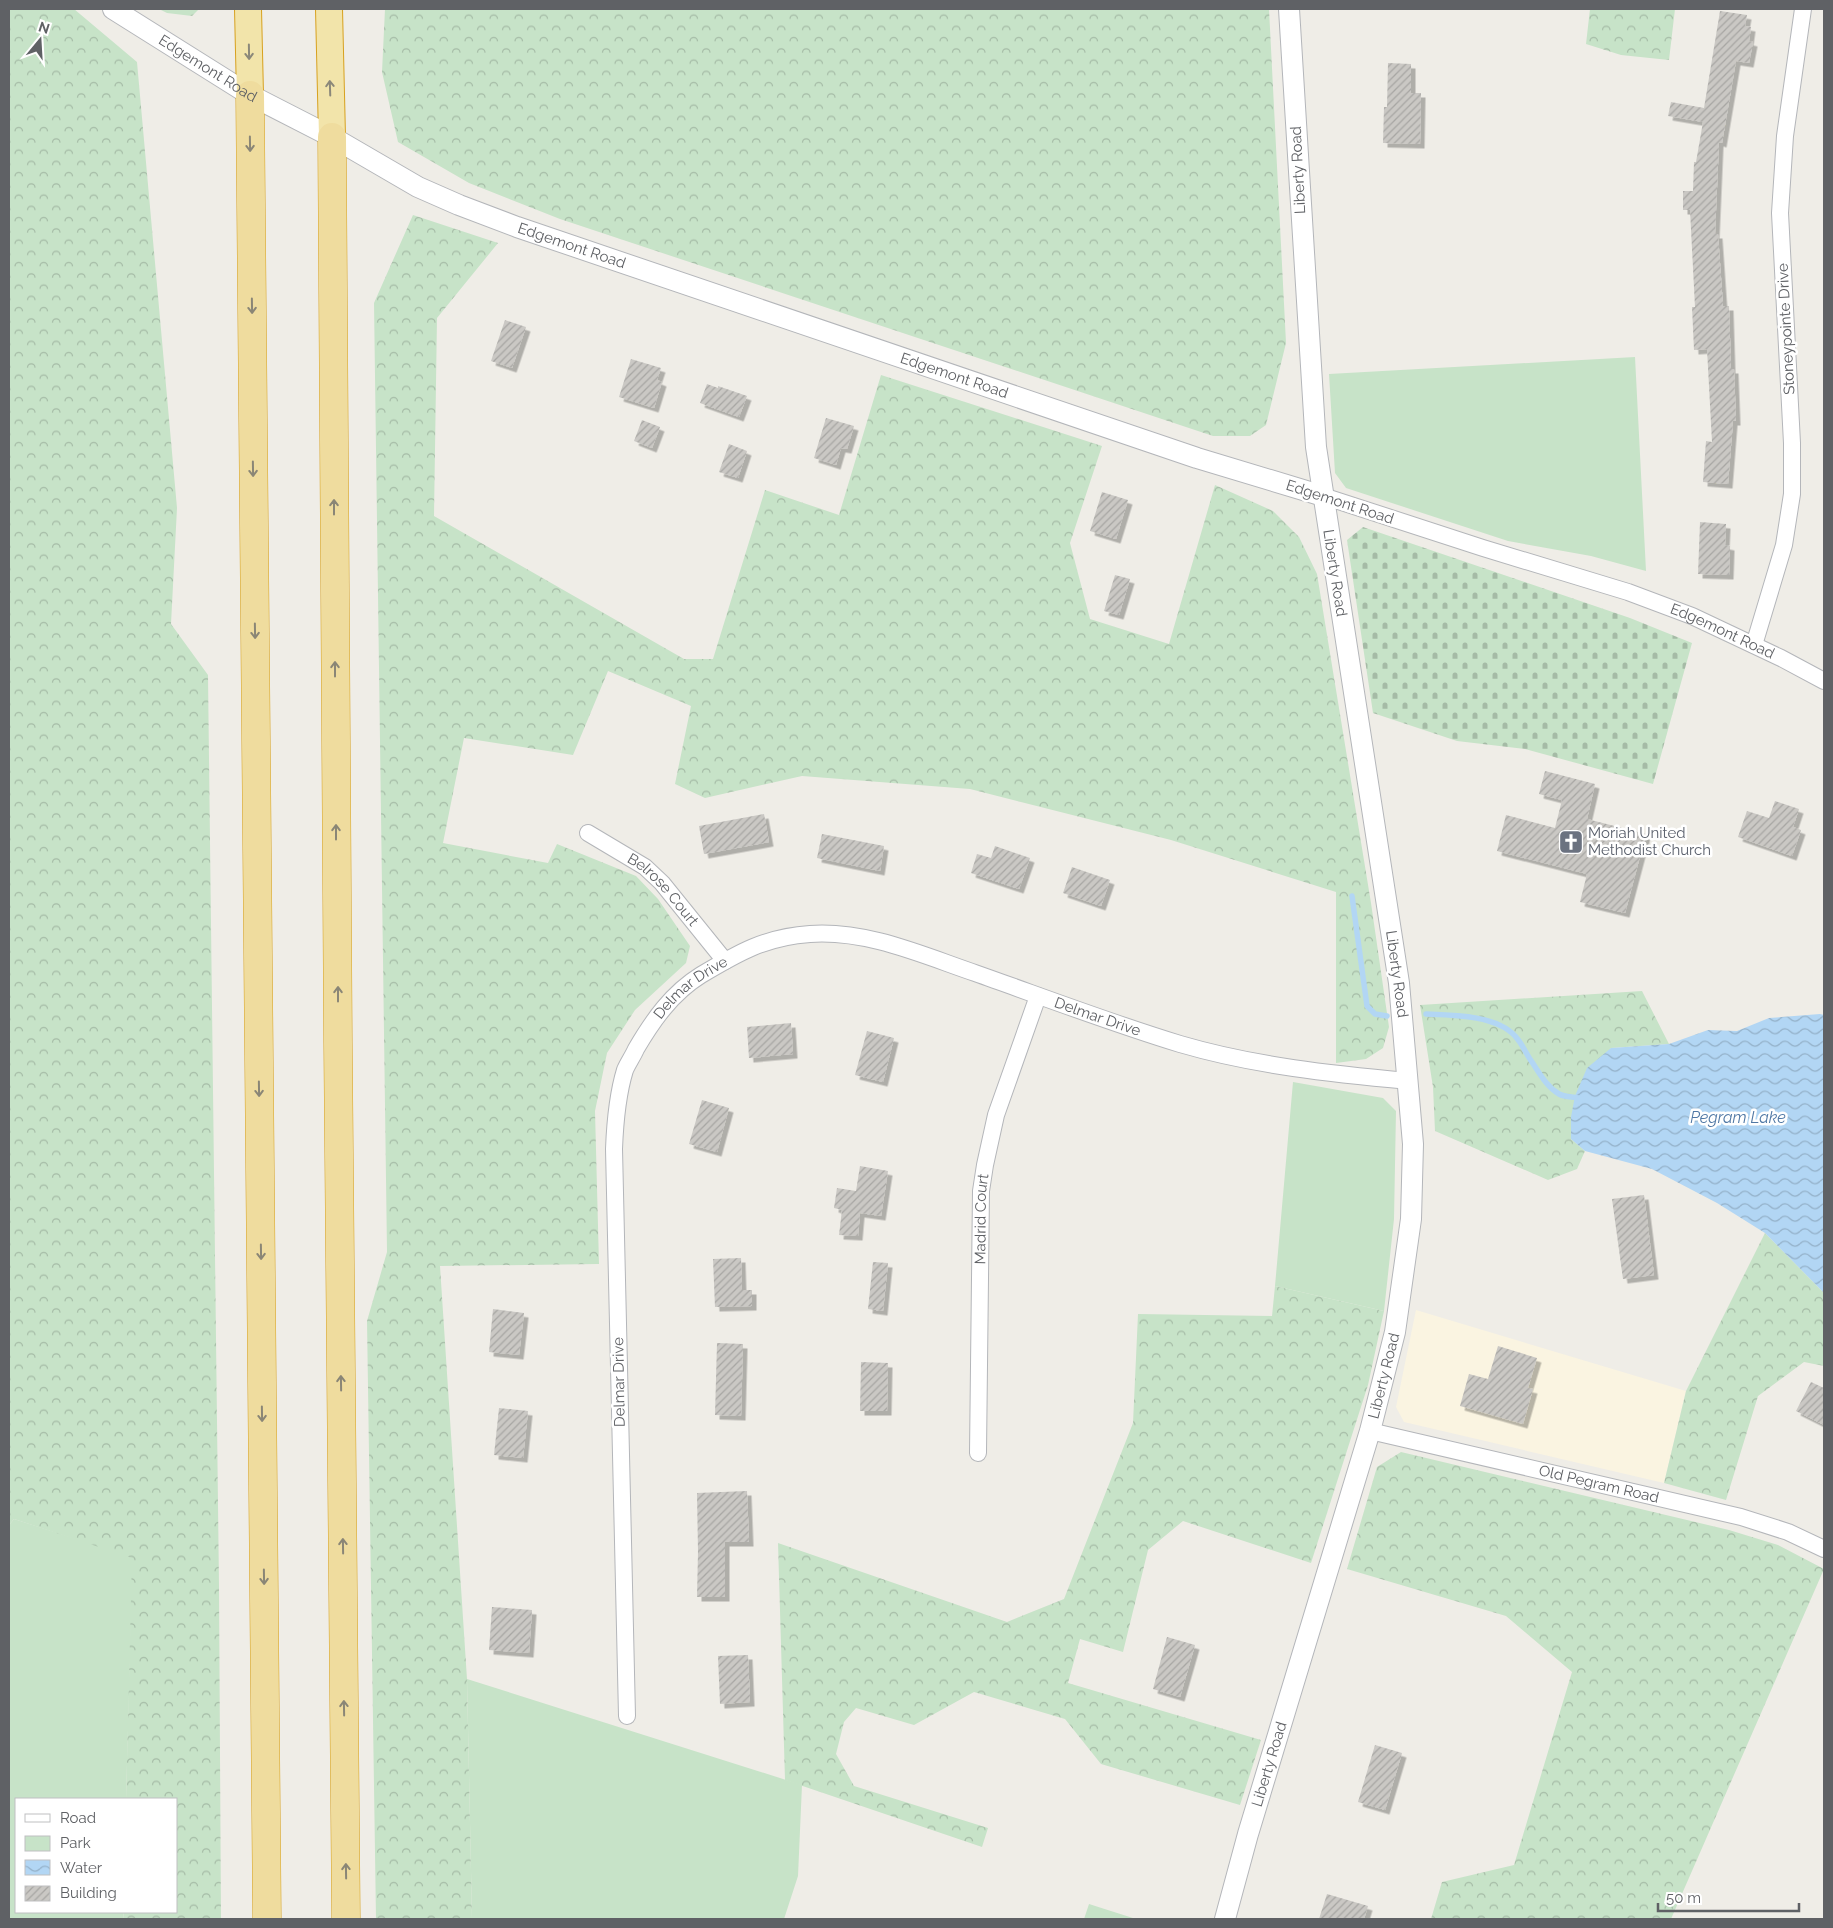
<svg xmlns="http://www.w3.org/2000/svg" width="1833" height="1928" font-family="Raleway,sans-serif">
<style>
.commercial{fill:#faf4e1}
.green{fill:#c7e3c8}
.forest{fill:url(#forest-crowns)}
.cemetery{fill:url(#cemetery-stones)}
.water{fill:url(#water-waves)}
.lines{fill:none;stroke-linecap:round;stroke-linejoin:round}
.stream{stroke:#b2d6f4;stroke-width:5.5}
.building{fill:url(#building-hatch);filter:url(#shadow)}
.minor-casing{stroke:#b4b6ba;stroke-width:18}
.tertiary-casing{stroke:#b4b6ba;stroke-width:22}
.trunk-casing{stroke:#d7a11f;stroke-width:28}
.motorway-casing{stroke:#d7a11f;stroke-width:29}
.minor{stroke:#fff;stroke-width:16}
.tertiary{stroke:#fff;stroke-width:20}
.trunk{stroke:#f2e4aa;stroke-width:26}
.motorway{stroke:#efdc9e;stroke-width:28}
.oneway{stroke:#8b887a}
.oneway2{stroke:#8a8676}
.labels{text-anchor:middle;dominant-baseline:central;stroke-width:5;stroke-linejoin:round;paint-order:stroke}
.street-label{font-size:15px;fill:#5f6165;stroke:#fff}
.worship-label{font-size:15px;fill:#5b616d;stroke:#fff;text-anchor:start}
.water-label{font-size:16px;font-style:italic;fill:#5078a5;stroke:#fff}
</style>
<defs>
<pattern id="forest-crowns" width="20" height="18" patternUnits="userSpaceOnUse" patternTransform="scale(1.25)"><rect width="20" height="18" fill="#c7e3c8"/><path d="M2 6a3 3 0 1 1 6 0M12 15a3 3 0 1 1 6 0" fill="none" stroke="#a5bba6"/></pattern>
<pattern id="cemetery-stones" width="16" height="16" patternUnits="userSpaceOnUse" patternTransform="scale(1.25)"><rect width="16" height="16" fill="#c7e3c8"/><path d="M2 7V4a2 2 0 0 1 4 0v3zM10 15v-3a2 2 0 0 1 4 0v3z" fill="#a5bba6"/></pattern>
<pattern id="water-waves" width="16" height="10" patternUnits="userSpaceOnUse" patternTransform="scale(1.25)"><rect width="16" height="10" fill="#b2d6f4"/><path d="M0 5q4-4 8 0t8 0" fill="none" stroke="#94b1c9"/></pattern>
<pattern id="building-hatch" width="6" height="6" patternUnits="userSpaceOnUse" patternTransform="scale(1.25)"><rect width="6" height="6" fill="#cac8c4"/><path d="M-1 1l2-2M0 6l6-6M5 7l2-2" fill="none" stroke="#a7a6a3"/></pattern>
<filter id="shadow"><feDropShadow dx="4.5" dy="4.5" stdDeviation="0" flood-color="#0004"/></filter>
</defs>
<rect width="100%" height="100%" fill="#efede7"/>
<path class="commercial" d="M 1416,1310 L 1686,1391 L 1664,1483 L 1404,1422 L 1396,1407 Z"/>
<path class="green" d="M 1635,357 L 1646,571 L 1591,556 L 1508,541 L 1346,488 L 1335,473 L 1329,374 Z
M 1293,1082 L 1383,1098 L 1396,1111 L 1394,1219 L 1384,1311 L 1275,1286 Z
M 14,1519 L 133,1557 L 126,1799 L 16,1799 L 16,1912 L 124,1912 L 123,1919 L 9,1919 L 9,1525 Z
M 467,1679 L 802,1785 L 798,1876 L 784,1919 L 472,1919 Z
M 1089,1904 L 1136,1919 L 1084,1919 Z"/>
<path class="forest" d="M 9,9 L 74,9 L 137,62 L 177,508 L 171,624 L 208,675 L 219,1586 L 221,1919 L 123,1919 L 124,1912 L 176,1912 L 176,1799 L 126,1799 L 132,1558 L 14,1519 L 9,1525 Z
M 159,9 L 199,9 L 192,16 L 167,13 Z
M 385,9 L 1269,9 L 1286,343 L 1266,425 L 1250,436 L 1213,436 L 560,219 L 469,183 L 398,142 L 382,72 Z
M 1590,9 L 1675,9 L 1669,60 L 1621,55 L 1586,44 Z
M 413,215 L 498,243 L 437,318 L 434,516 L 684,659 L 713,659 L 765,490 L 839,515 L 881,375 L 1102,446 L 1070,543 L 1090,619 L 1169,644 L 1215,485 L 1273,511 L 1299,537 L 1317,574 L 1371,903 L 1389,1027 L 1383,1048 L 1366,1059 L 1336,1063 L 1336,892 L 1171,840 L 970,789 L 802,776 L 705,798 L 675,784 L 691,706 L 608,671 L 573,755 L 464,738 L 443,843 L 548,863 L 557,844 L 636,876 L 658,899 L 690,946 L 686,963 L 635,1010 L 607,1053 L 595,1111 L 599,1264 L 440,1266 L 467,1679 L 472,1919 L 376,1919 L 367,1321 L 387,1252 L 374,303 Z
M 1642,991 L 1669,1044 L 1611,1048 L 1571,1139 L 1585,1151 L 1577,1169 L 1548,1180 L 1435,1131 L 1433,1087 L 1420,1005 Z
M 1765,1233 L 1824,1293 L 1824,1366 L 1804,1362 L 1758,1396 L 1726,1500 L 1664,1483 L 1686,1391 Z
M 1275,1286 L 1384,1311 L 1368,1385 L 1311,1563 L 1183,1521 L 1148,1550 L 1123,1652 L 1080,1639 L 1068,1683 L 1261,1740 L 1240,1805 L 1101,1764 L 1065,1719 L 974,1692 L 914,1725 L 856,1708 L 844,1722 L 836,1754 L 854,1786 L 988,1828 L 982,1847 L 785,1780 L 778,1543 L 1007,1622 L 1064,1599 L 1133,1423 L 1138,1314 L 1272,1316 Z
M 1401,1452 L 1729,1530 L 1778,1545 L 1824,1569 L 1671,1919 L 1431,1919 L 1442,1882 L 1514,1865 L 1572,1672 L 1506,1616 L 1347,1569 L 1377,1467 Z"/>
<path class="cemetery" d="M 1363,527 L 1630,618 L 1692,643 L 1653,784 L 1525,749 L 1457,741 L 1373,713 L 1347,540 Z"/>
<path class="water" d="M 1820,1014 L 1824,1015 L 1824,1293 L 1765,1233 L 1717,1203 L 1652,1169 L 1585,1151 L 1571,1139 L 1571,1117 L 1575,1096 L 1587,1068 L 1611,1048 L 1669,1044 L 1708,1030 L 1737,1031 L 1769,1018 Z"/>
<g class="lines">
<path class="stream" d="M 1352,896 L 1367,1006 L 1375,1014 L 1387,1016
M 1426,1014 C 1452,1015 1496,1015 1515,1036 C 1522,1043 1526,1054 1532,1062 C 1540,1074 1547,1087 1559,1094 C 1566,1098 1575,1096 1582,1099"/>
</g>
<path class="building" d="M 1720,11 L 1747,15 L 1745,26 L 1751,27 L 1749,41 L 1753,42 L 1749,63 L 1736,61 L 1722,143 L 1719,142 L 1715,234 L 1718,234 L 1723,306 L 1729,306 L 1731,369 L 1734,369 L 1736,421 L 1733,421 L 1728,484 L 1703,482 L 1706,441 L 1712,442 L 1707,349 L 1694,350 L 1692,307 L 1695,307 L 1690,210 L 1683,210 L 1683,191 L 1693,191 L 1694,162 L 1696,162 L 1703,122 L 1668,116 L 1671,102 L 1704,108 Z
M 1388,63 L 1411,64 L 1411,93 L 1421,93 L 1420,144 L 1383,143 L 1384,107 L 1387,107 Z
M 505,320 L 526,327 L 512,368 L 491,361 Z
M 631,359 L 661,368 L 657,380 L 662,382 L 654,408 L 619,397 Z
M 707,384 L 718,388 L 718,386 L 747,396 L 739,417 L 700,403 Z
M 826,418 L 854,426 L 847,449 L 841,448 L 836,465 L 814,458 Z
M 642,420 L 660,427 L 652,448 L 634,441 Z
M 729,444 L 747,451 L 738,478 L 719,472 Z
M 1102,492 L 1128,500 L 1116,539 L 1090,531 Z
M 1700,522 L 1726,524 L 1725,545 L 1730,546 L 1729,575 L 1698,574 Z
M 1115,575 L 1130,579 L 1119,615 L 1104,611 Z
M 1545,771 L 1595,784 L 1587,819 L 1646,834 L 1625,913 L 1580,902 L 1587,874 L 1497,851 L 1506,815 L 1555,828 L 1562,800 L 1539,794 Z
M 1775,801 L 1799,809 L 1793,827 L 1801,830 L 1792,856 L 1738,837 L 1747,811 L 1769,818 Z
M 764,814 L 769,842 L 704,854 L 699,826 Z
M 822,834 L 884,846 L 880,871 L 817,858 Z
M 995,846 L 1030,858 L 1019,889 L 971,873 L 977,854 L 991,858 Z
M 1072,867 L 1110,880 L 1101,906 L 1063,893 Z
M 791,1023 L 793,1054 L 749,1058 L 747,1027 Z
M 867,1031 L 894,1038 L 883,1082 L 855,1075 Z
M 702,1100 L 729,1108 L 717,1152 L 689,1144 Z
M 860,1166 L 888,1171 L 881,1216 L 860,1213 L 858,1236 L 839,1235 L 842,1210 L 834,1208 L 837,1188 L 856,1191 Z
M 1644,1195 L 1654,1275 L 1623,1279 L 1612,1199 Z
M 741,1258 L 742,1290 L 752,1290 L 752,1306 L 715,1307 L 713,1259 Z
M 873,1262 L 888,1263 L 883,1311 L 868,1309 Z
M 493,1309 L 524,1313 L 519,1355 L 489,1352 Z
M 717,1343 L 743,1344 L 741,1416 L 715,1415 Z
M 1498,1346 L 1537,1358 L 1528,1388 L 1533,1389 L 1523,1424 L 1460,1406 L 1469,1374 L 1488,1379 Z
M 861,1362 L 888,1363 L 887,1411 L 860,1411 Z
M 1811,1382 L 1824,1388 L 1824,1425 L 1796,1411 Z
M 499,1408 L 528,1411 L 523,1458 L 494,1455 Z
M 747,1491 L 749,1542 L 725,1542 L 725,1597 L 697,1597 L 698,1552 L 697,1493 Z
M 492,1607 L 532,1610 L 529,1653 L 489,1650 Z
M 1167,1637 L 1195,1645 L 1180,1697 L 1153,1689 Z
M 748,1655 L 750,1702 L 720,1704 L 718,1656 Z
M 1375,1745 L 1402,1753 L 1385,1810 L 1358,1802 Z
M 1327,1894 L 1368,1906 L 1364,1919 L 1319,1919 Z"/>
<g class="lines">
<defs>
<g id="minor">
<path id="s1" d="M 1323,496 L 1483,548 L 1628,592 L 1692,616 L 1781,658 L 1824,681"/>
<path d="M 1754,645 L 1784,545 L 1792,494 L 1792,443 L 1780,213 L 1785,136 L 1803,9"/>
<path id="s2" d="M 588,833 L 645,867 L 662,883 L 725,961"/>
<path id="s3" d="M 1370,1431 L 1741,1517 L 1788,1532 L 1824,1549"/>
<path id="s4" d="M 978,1453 L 981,1191 L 985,1165 L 996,1115 L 1038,996"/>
<path id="s5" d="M 627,1716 L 614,1149 C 615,1123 617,1096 625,1070 C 628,1063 633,1056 636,1049 C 653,1020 672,993 701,975 C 738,953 765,937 810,934 C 867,930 922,955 975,973 C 1043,997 1111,1023 1180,1044 C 1255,1066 1332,1074 1409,1081"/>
</g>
<g id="tertiary">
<path id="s6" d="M 113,9 L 250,95 L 332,137 L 418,187 L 459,205 L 517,227 L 1197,458 L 1323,496"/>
<path id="s7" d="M 1225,1919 L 1248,1834 L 1370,1431 L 1395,1332 L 1411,1219 L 1413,1144 L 1399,983 L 1316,447 L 1289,9"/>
</g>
<path id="trunk" d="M 248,9 L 250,95
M 329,9 L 332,137"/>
<path id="motorway" d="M 250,95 L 267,1919
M 332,137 L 338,1043 L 346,1919"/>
</defs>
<use href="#minor" class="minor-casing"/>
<use href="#tertiary" class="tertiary-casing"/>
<use href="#trunk" class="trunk-casing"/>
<use href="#motorway" class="motorway-casing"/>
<use href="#minor" class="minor"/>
<use href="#tertiary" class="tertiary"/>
<use href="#trunk" class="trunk"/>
<use href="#motorway" class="motorway"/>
</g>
<defs><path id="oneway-shaft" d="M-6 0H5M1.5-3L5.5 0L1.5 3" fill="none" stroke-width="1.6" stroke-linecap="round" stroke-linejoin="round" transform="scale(1.25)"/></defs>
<g class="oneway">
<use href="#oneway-shaft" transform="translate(249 52) rotate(89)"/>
<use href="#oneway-shaft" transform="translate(330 88) rotate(-92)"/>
</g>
<g class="oneway2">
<use href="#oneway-shaft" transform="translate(250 144) rotate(89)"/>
<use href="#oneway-shaft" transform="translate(252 306) rotate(89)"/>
<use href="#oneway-shaft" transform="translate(253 469) rotate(89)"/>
<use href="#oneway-shaft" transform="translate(334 507) rotate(-90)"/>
<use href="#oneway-shaft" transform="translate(255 631) rotate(89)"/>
<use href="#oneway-shaft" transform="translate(335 669) rotate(-90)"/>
<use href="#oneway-shaft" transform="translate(336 832) rotate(-90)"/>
<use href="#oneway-shaft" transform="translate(338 994) rotate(-90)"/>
<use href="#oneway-shaft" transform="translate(259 1089) rotate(89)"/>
<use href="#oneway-shaft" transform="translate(261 1252) rotate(89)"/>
<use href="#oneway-shaft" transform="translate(341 1383) rotate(-91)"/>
<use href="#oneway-shaft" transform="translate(262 1414) rotate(89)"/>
<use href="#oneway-shaft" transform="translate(343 1546) rotate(-91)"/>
<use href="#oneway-shaft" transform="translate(264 1577) rotate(89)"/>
<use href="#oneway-shaft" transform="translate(344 1708) rotate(-91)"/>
<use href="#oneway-shaft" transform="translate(346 1871) rotate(-91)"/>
</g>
<defs>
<symbol id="church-square" viewBox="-11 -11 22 22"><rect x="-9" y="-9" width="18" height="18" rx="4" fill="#6b7280" stroke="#fff"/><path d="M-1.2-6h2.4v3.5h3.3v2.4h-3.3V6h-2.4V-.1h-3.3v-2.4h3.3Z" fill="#fff"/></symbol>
</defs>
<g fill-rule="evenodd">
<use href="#church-square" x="1557" y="828" width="28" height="28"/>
</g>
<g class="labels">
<g class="street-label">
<text stroke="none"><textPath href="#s6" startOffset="112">Edgemont Road</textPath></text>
<text transform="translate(1298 170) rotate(-93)">Liberty Road</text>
<text stroke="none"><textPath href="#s6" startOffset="518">Edgemont Road</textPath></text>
<text transform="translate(1786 329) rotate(-93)">Stoneypointe Drive</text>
<text stroke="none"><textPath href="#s6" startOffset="922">Edgemont Road</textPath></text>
<text transform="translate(1340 502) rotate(18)">Edgemont Road</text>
<text transform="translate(1335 573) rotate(81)">Liberty Road</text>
<text stroke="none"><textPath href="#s1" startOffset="422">Edgemont Road</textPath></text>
<text stroke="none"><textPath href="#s2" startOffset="95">Belrose Court</textPath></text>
<text transform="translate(1397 974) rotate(82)">Liberty Road</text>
<text stroke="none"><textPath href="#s5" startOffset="754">Delmar Drive</textPath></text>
<text stroke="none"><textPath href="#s5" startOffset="1189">Delmar Drive</textPath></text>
<text stroke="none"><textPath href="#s4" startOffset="234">Madrid Court</textPath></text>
<text stroke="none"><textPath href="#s7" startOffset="566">Liberty Road</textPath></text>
<text transform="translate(619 1382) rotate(-91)">Delmar Drive</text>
<text stroke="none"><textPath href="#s3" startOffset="235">Old Pegram Road</textPath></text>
<text stroke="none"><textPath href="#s7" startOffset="161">Liberty Road</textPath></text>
</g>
<g class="worship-label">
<text x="1588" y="833">Moriah United<tspan x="1588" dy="17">Methodist Church</tspan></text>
</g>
<g class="water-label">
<text x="1738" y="1117">Pegram Lake</text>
</g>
</g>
<rect width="1833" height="1928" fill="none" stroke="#5f6165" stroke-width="20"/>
<rect x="15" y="1798" width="162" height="115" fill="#ffffff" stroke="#bfc0c1"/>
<rect x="25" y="1814" width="25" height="8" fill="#ffffff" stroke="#bfc0c1"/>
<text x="60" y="1823" font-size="15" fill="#5f6165">Road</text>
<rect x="25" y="1836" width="25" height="15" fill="#c7e3c8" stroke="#bfc0c1"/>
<text x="60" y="1848" font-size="15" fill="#5f6165">Park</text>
<rect x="25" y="1860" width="25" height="15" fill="url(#water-waves)" stroke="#bfc0c1"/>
<text x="60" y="1873" font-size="15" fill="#5f6165">Water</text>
<rect x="25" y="1886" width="25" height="15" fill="url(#building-hatch)" stroke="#bfc0c1"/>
<text x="60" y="1898" font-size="15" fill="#5f6165">Building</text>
<g transform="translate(40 40) rotate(18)" stroke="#ffffff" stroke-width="4" paint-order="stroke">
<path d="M0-4L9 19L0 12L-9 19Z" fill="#5f6165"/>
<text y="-8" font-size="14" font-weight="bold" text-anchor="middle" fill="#5f6165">N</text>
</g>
<path d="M1658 1903v8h141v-8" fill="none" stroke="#5f6165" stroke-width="2.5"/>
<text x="1666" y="1903" font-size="15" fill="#5f6165" stroke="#ffffff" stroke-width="4" paint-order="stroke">50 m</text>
</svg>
